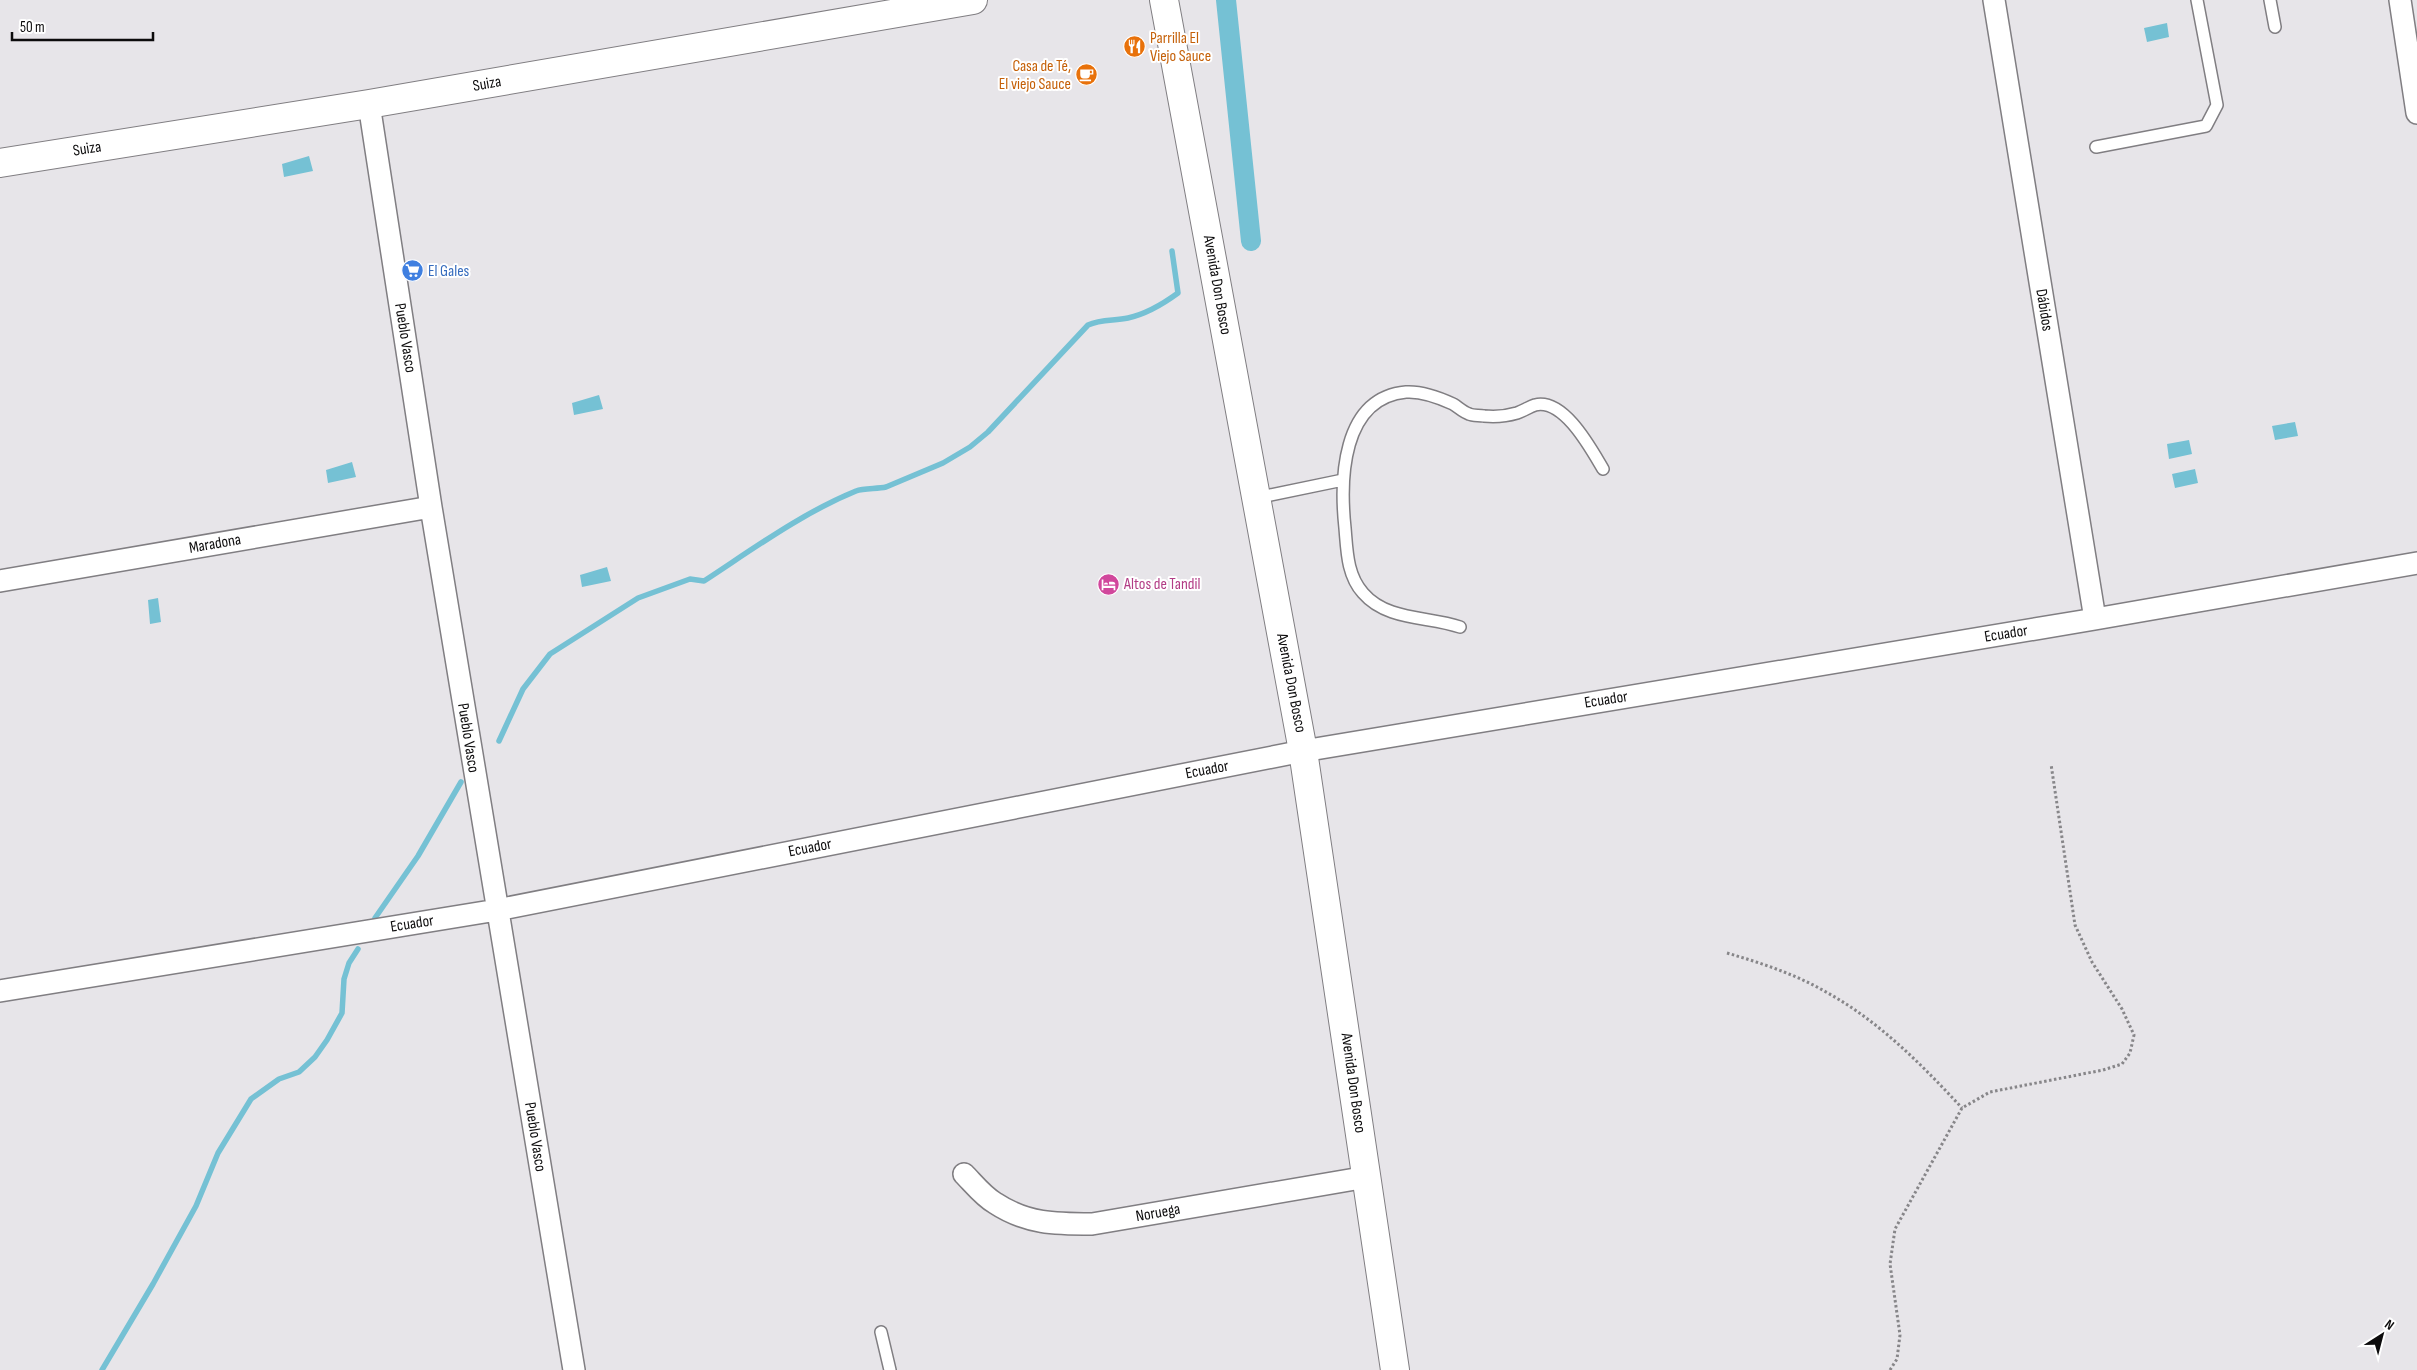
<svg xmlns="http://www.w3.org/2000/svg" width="2417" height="1370" font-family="'Sofia Sans Condensed',sans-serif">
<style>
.water{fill:#75c1d4}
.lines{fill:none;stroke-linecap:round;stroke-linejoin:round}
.stream{stroke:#75c1d4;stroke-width:5.5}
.canal{stroke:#75c1d4;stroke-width:20}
.lane-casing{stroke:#807e82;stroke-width:14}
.street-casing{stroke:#807e82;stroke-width:24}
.secondary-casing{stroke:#807e82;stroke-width:30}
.path{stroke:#878689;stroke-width:3;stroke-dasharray:2.5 2.5;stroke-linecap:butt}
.lane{stroke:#fff;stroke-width:11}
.street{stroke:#fff;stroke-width:21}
.secondary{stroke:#fff;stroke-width:28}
.labels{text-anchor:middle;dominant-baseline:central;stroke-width:4;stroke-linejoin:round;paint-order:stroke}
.food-label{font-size:16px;fill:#c56008;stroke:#fff;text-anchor:start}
.street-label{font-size:16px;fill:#0c0b0c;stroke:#fff}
.shop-label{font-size:16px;fill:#366cbe;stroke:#fff;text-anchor:start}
.hotel-label{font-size:16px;fill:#b23c85;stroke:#fff;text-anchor:start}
</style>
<rect width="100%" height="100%" fill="#e7e5e9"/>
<path class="water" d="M 2167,23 L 2169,37 L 2147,42 L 2144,28 Z
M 309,156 L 313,171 L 284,177 L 282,164 Z
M 599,395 L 603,409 L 574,415 L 572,403 Z
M 2295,422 L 2298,436 L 2275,440 L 2272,426 Z
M 2189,440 L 2192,454 L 2169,459 L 2167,444 Z
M 352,462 L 356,477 L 328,483 L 326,470 Z
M 2195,469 L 2198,483 L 2175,488 L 2172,474 Z
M 607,567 L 611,581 L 582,587 L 580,575 Z
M 158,598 L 161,622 L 150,624 L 148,600 Z"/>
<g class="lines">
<path class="stream" d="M 499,741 L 523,689 L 550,654 L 638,598 L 690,579 L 704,581 C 753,549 802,513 856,491 C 864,488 877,489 886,487 L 943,463 L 970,447 L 988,432 L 1088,325 C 1101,319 1114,321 1128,318 C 1146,314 1163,304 1178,293 L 1172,251
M 375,918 L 418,856 L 461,782
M 102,1370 L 153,1284 L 196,1206 L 218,1153 L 251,1099 L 279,1079 L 299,1072 L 315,1057 L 327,1040 L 342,1013 L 344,979 L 349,963 L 358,949"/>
<path class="canal" d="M 1226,0 L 1251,241"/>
<defs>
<path id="lane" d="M 2270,0 L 2275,27
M 2096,147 L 2206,126 L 2217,105 L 2197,0
M 1256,498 L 1343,480
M 1460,627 C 1428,616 1387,621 1363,593 C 1347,575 1347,551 1345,528 C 1340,481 1341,398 1406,392 C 1422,391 1438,397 1453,404 C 1458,407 1463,412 1469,414 C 1473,416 1479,415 1484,416 C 1494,417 1507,416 1517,413 C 1523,411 1529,407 1535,405 C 1564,398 1591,449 1603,469
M 881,1332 L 890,1370"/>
<path id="street" d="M 1994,0 L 2095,619
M 2400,0 L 2417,113
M 369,104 L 431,507 L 574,1370
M 0,581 L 431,507
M 0,991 L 497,910 L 1303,751 L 2095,619 L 2417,563
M 964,1174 C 973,1183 983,1196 995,1203 C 1027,1224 1055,1224 1092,1224 L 1367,1177"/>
<path id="secondary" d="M 1164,0 L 1303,751 L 1395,1370
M 0,163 L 369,104 L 973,0"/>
</defs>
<use href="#lane" class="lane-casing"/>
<use href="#street" class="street-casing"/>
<use href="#secondary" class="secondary-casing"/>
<path class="path" d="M 1727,953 C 1761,963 1795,974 1826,992 C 1879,1021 1922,1065 1962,1108
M 1890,1370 L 1897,1359 L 1900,1335 L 1890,1264 L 1895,1229 L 1962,1108 L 1990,1092 L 2103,1070 L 2122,1064 L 2130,1053 L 2134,1035 L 2122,1009 L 2092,962 L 2075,925 L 2051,764"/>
<use href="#lane" class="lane"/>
<use href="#street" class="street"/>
<use href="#secondary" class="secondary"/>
</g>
<defs>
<symbol id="restaurant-disc" viewBox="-11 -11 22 22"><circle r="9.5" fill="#e8710a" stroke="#fff"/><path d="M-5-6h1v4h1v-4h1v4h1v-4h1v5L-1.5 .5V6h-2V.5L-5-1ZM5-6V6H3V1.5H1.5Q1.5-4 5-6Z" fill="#fff"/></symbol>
<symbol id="cafe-disc" viewBox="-11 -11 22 22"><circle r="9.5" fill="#e8710a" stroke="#fff"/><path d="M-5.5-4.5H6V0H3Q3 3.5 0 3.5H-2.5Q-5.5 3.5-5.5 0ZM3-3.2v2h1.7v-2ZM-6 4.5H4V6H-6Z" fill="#fff"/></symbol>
<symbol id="supermarket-disc" viewBox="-11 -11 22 22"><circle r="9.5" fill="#3f7fe0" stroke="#fff"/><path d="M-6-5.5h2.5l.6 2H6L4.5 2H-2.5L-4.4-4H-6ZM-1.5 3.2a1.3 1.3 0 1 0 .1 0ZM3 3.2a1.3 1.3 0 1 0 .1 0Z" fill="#fff"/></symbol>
<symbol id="hotel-disc" viewBox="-11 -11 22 22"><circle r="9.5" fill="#d1479c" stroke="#fff"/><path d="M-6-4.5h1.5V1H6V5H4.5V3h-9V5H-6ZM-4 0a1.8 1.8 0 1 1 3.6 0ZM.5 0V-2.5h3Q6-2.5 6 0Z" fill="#fff"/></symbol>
</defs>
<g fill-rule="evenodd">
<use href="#restaurant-disc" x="1122" y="34" width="25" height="25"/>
<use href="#cafe-disc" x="1074" y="62" width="25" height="25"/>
<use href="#supermarket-disc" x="400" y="258" width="25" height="25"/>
<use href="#hotel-disc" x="1096" y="572" width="25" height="25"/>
</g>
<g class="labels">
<g class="food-label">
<text x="1150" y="38">Parrilla El<tspan x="1150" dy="18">Viejo Sauce</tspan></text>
<text x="1071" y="66" text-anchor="end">Casa de Té,<tspan x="1071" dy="18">El viejo Sauce</tspan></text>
</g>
<g class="street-label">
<text transform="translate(487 84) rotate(-10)">Suiza</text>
<text transform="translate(87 149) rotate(-9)">Suiza</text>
<text transform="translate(1217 285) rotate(80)">Avenida Don Bosco</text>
<text transform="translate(2044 310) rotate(81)">Dábidos</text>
<text transform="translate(405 338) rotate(81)">Pueblo Vasco</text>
<text transform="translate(215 544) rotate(-10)">Maradona</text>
<text transform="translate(2006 634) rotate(-9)">Ecuador</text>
<text transform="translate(1291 683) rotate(79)">Avenida Don Bosco</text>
<text transform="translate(1606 700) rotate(-9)">Ecuador</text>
<text transform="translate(468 738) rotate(81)">Pueblo Vasco</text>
<text transform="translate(1207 770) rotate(-11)">Ecuador</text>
<text transform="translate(810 848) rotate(-11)">Ecuador</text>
<text transform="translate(412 924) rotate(-9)">Ecuador</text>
<text transform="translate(1353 1083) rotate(82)">Avenida Don Bosco</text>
<text transform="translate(535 1137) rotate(81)">Pueblo Vasco</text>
<text transform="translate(1158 1213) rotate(-10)">Noruega</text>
</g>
<g class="shop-label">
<text x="428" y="271">El Gales</text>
</g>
<g class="hotel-label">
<text x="1124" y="584">Altos de Tandil</text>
</g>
</g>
<g transform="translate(2382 1335) rotate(36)" stroke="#ffffff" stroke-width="4" paint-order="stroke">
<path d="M0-4L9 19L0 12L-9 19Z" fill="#0c0b0c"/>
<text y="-8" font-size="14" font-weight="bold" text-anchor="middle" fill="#0c0b0c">N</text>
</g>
<path d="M12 32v8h141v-8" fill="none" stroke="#0c0b0c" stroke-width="2.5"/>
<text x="20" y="32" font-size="15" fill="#0c0b0c" stroke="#ffffff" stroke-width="4" paint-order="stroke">50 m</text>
</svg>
